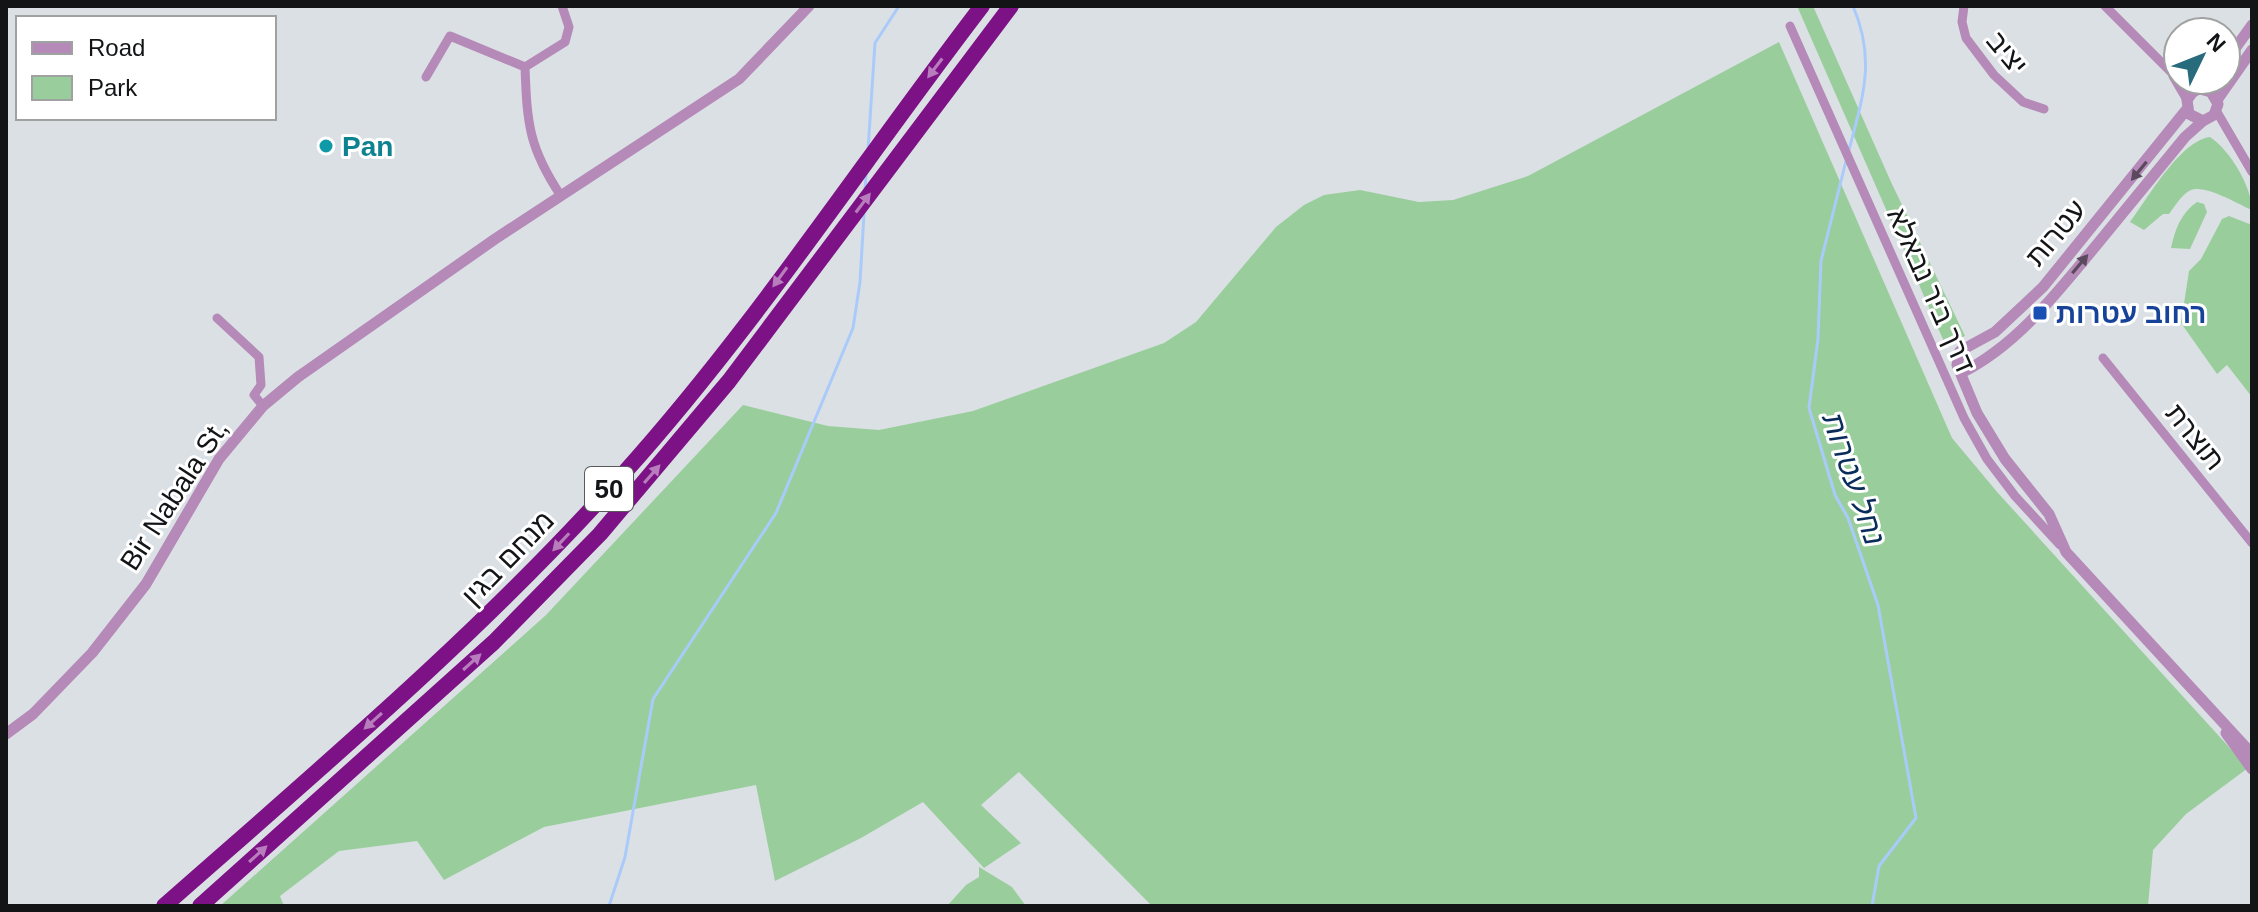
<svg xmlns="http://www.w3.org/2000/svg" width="2258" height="912" font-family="Arial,Heebo,sans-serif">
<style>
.green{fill:#99ce9c}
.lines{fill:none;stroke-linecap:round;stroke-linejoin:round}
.stream{stroke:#aacbfa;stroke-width:3}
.minor{stroke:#b589b8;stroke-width:9}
.tertiary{stroke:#b589b8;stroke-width:11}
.motorway{stroke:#7c1285;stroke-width:16}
.oneway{fill:#b77dbc}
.oneway2{fill:#5b495e}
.culture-dot{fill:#0f9aa8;stroke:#fff;stroke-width:3}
.transit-dot{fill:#1a4fb4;stroke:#fff;stroke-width:3}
.labels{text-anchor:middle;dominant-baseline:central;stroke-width:6;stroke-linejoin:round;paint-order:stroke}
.shield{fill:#fff;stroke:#595a5b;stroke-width:2}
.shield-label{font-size:26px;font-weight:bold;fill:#121415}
.street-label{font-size:28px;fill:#121415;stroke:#fff}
.culture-label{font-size:28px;font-weight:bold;fill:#0d838f;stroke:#fff;text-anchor:start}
.transit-label{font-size:28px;font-weight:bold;fill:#164399;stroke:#fff;text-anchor:start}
.water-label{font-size:30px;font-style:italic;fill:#092c5b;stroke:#fff}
</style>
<rect width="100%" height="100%" fill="#dbe0e4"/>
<path class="green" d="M 1797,6 L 1813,6 L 1891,182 L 1965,336 L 1945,344 Z
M 1779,42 L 1952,438 L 1998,493 L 2248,768 L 2186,814 L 2153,850 L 2148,906 L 1152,906 L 1019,772 L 981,805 L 1021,843 L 984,868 L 923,802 L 861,838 L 775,881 L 756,785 L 544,827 L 444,880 L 417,841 L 339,851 L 280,896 L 284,906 L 220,906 L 546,615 L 743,405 L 828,426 L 879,430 L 973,411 L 1164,343 L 1196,322 L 1276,227 L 1304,205 L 1324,195 L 1360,190 L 1419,202 L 1453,200 L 1528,176 Z
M 2210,137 C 2230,150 2252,187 2252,210 C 2238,204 2205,184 2191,190 C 2182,194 2175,206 2169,214 L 2163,214 L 2144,230 L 2130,222 C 2148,198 2180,141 2210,137 Z
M 2197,202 L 2204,204 L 2207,212 L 2190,249 L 2171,248 C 2175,229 2181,213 2197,202 Z
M 2229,216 L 2252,225 L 2252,397 L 2227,365 L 2217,374 L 2181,323 L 2189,271 L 2201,259 L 2222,219 Z
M 979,867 L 1012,887 L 1026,906 L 947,906 L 966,885 L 979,877 Z"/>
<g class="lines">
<path class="stream" d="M 868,150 L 875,43 L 899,6
M 1849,150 C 1863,96 1876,60 1853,6
M 1846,161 L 1821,261 L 1818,339 L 1809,408 L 1835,495 L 1848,518 L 1878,605 L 1916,818 L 1879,866 L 1872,906
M 865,190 L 866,174
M 609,906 L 625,857 L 653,699 L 776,513 L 853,328 L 860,282 L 864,214"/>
<path class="minor" d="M 1964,6 L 1962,22 L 1966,38 L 1994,75 L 2023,102 L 2044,109
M 2105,6 L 2178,79
M 1790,26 L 1964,418 L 1987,459 L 2015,496 L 2060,545
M 2173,76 L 2187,100
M 426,77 L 450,36 L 525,67
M 2217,112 L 2252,172
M 561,196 C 529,148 527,124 525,67 L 565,42 L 569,27 L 562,6
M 217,318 L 259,357 L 261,385 L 254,395 L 263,406
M 2103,358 L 2252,543"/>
<path class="tertiary" d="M 2226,61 L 2252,25
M 2200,89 L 2211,92 L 2218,104 L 2214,115 L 2203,121 L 2189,114 L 2187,100 L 2192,93 L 2211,80
M 2217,100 L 2252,50
M 2187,109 L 2043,287 L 1995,332 L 1960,351 L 1957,365 L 1977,413 L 2005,459 L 2049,514 L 2066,552 L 2252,754
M 1961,373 C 2018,345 2060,289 2099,242 C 2128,207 2156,172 2185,137 L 2203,121
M 2226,733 L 2252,769
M 6,734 L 33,714 L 92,653 L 146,584 L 219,459 L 263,406 L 298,377 L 495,239 L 739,79 L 809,6"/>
<path class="motorway" d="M 164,906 C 323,766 483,631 624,473 C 755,327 863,161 982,6
M 200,906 L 494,642 L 600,534 L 729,381 L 1011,6"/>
</g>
<defs><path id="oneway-solid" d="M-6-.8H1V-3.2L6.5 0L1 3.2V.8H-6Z" transform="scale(2)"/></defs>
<g class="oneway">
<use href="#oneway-solid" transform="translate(935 68) rotate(127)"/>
<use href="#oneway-solid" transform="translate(863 203) rotate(-53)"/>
<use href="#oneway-solid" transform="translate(780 277) rotate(126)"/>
<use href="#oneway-solid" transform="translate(652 474) rotate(-49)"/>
<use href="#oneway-solid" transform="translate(561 542) rotate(133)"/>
<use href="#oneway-solid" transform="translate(472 662) rotate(-42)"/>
<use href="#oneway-solid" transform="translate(373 721) rotate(138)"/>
<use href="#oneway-solid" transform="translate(258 854) rotate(-42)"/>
</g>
<g class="oneway2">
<use href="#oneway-solid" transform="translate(2139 171) rotate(129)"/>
<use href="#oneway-solid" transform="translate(2080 264) rotate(-50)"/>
</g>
<circle class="culture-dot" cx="326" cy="146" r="8"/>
<rect class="transit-dot" x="2032" y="305" width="16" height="16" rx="4"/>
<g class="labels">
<rect class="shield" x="585" y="467" width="48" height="44" rx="6"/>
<g class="shield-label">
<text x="609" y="489">50</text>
</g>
<g class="street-label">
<text transform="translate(2007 53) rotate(50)">יציב</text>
<text transform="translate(2056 233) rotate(-50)">עטרות</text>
<text transform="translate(1931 290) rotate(66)">דרך ביר נבאלא</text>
<text transform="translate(2195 437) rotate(51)">תוצרת</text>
<text transform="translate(174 495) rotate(-57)">Bir Nabala St,</text>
<text transform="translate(508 558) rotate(-46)">מנחם בגין</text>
</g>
<g class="culture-label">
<text x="342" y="146">Pan</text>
</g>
<g class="transit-label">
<text x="2056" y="313">רחוב עטרות</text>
</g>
<g class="water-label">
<text transform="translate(1854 479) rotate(71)">נחל עטרות</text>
</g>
</g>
<rect width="2258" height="912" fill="none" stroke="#121415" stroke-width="16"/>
<rect x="16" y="16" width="260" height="104" fill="#ffffff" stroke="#a0a1a1" stroke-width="2"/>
<rect x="32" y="42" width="40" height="12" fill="#b589b8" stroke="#a0a1a1" stroke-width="2"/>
<text x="88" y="56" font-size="24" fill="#121415">Road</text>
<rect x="32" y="76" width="40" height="24" fill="#99ce9c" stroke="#a0a1a1" stroke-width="2"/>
<text x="88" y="96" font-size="24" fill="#121415">Park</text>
<g transform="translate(2202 56) rotate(47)"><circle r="38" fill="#ffffff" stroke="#a0a1a1" stroke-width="2"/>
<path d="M0-6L14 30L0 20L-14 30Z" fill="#276b7c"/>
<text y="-12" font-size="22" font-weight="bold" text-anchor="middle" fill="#121415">N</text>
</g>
</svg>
